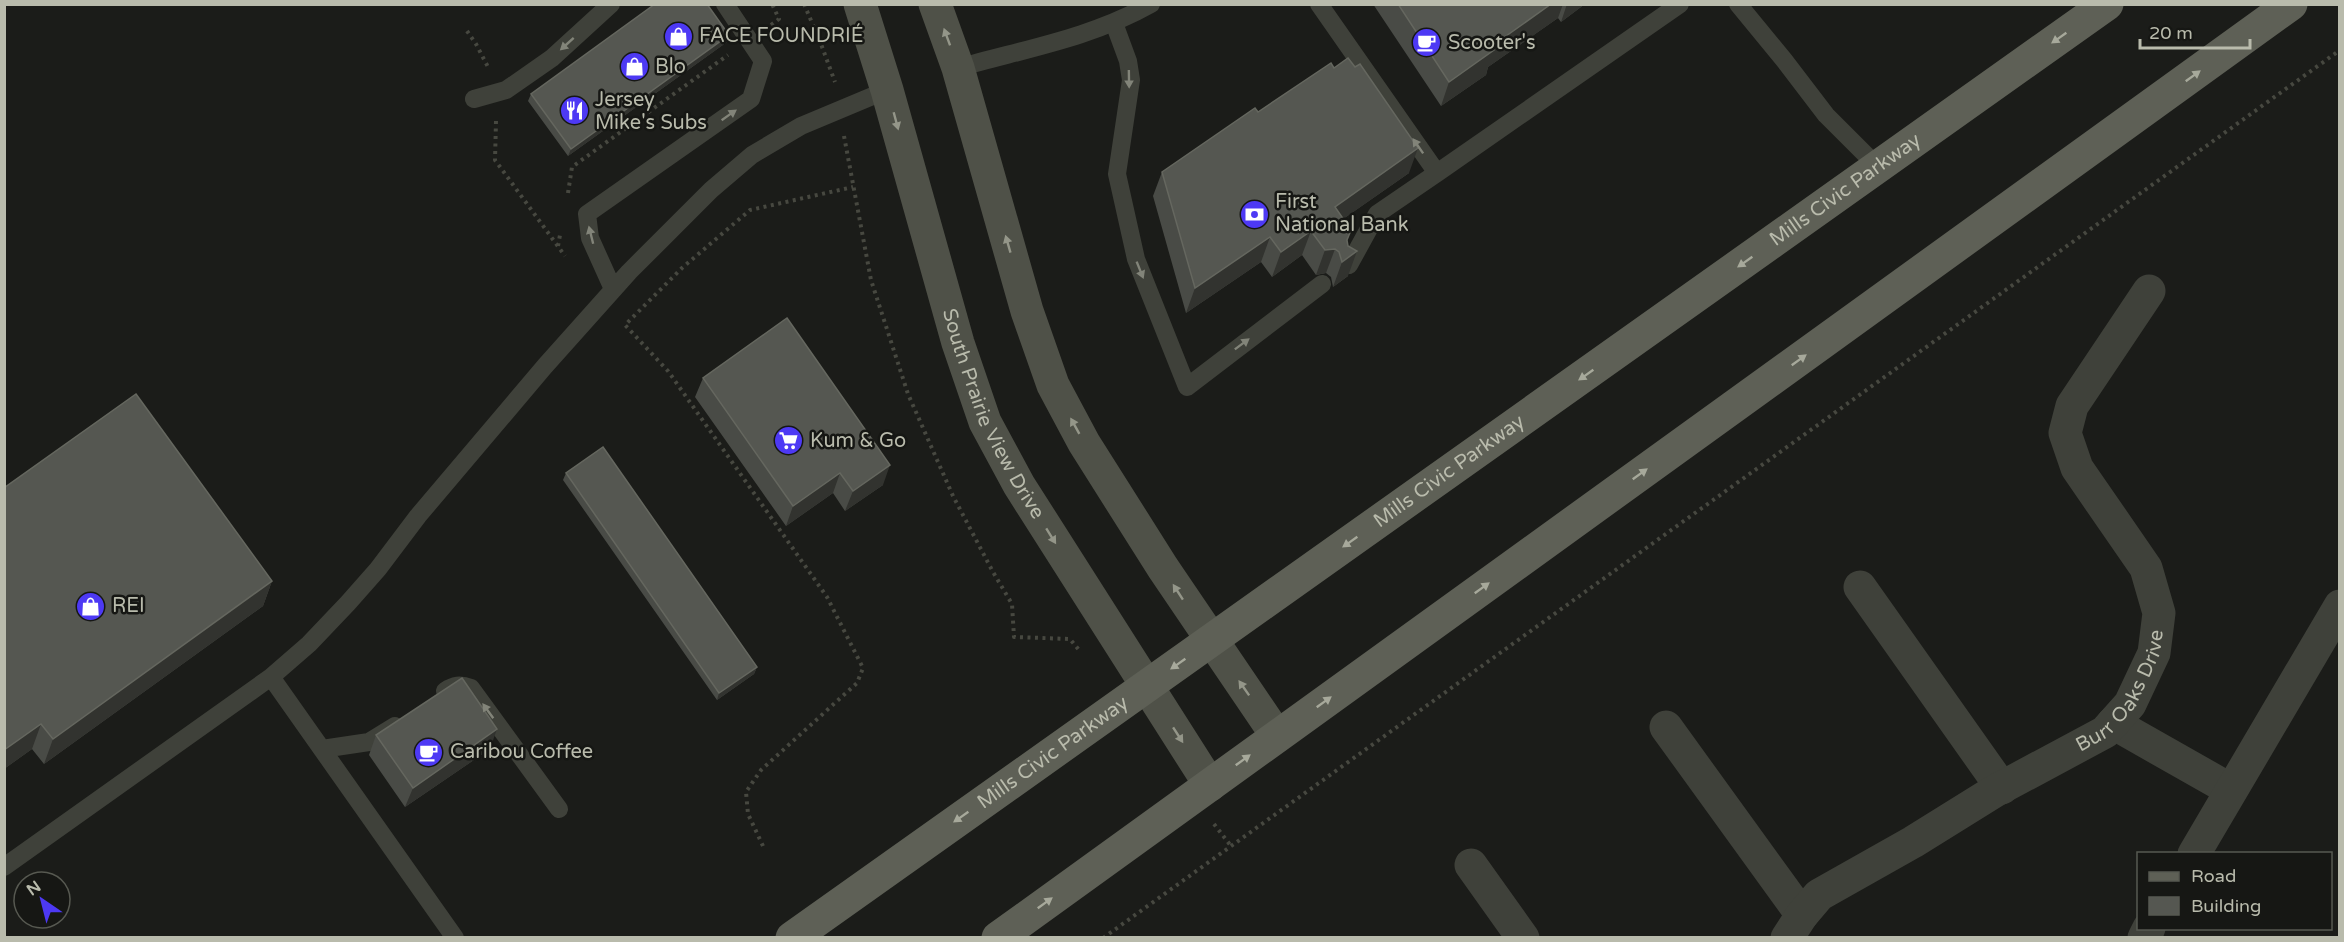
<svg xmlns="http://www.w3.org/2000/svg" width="2344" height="942" font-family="'Varela Round',sans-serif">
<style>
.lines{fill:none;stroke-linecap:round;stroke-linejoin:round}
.path{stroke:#474840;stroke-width:4;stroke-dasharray:3 4.5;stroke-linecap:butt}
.lane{stroke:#3f413a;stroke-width:18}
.street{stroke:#3f413a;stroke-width:33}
.secondary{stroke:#4f5148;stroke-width:33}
.primary{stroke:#5e6056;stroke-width:33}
.wall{fill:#494b46}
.shaded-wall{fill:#32332f}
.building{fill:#555751;stroke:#65675f;stroke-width:1.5}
.oneway{fill:#949689}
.oneway2{fill:#a7a99b}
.oneway3{fill:#828479}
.labels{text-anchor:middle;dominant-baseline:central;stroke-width:5;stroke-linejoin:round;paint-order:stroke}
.poi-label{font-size:20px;fill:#b9bbac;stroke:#161714;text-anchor:start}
.street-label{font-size:20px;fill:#b9bbac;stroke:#161714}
</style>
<rect width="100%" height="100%" fill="#1b1c19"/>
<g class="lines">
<path class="path" d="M 804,4 L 821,44 L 835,82
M 771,25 L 779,19 L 772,4
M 467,31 L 476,44 L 488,67
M 496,121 L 495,160 L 565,256
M 844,136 L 871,280 L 908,394 L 953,496 L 993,572 L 1012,604 L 1014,637 L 1070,639 L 1079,650
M 568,193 L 572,167 L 728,55
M 558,246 L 560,235
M 1214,824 L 1231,846
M 763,846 L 748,814 L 746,792 L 761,770 L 857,683 L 863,668 L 827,597 L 668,371 L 625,325 L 682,268 L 750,210 L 853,187
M 1103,938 L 2340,50"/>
<path class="lane" d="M 1319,4 L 1437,173 L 1377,214 L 1349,265
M 1738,4 L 1784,60 L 1826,115 L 1878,167
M 1114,23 L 1128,61 L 1131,80 L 1117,174 L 1136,259 L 1187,387 L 1322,284
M 958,68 C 1024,49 1091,38 1151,4
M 474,99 L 506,90 L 552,58 L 611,4
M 1437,173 L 1680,4
M 613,289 L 590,238 L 587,214 L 751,99 L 763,61 L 725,4
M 271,677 L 455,938
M 445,691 C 454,685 460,684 471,688 L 559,809
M 322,749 L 369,742 L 395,726
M 4,867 L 271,677 L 309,644 L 348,603 L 378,569 L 418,516 L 545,366 L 629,272 L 711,190 L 752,155 L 801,126 L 887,90"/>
<g class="street">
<path d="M 1860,587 L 2002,788"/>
<path d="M 2113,723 L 2231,790"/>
<path d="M 1666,727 L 1802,915"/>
<path d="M 2194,854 L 2340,606"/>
<path d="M 1471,865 L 1523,938"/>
<path id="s1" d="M 1787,938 L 1802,915 L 1819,895 L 1913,842 L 1995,791 L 2105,732 L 2130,704 L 2154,653 L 2159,613 L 2146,568 L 2077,468 L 2065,433 L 2072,406 L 2149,291"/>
<path d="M 2144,938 L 2149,928"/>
</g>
<g class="secondary">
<path id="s2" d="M 860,4 L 887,90 L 958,343 L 985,422 L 1019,485 L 1210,785"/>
<path d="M 935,4 L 958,68 L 1027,311 L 1053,385 L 1084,443 L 1163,568 L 1277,736"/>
</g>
<g class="primary">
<path id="s3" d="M 792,938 L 2107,4"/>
<path d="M 998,938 L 2291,4"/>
</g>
</g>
<path class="wall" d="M 1373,4 L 1585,4 L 1561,22 L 1558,18 L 1488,67 L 1486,75 L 1441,106 Z
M 727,42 L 568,156 L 528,101 L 531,94 Z
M 1334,68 L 1409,173 L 1343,219 L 1347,241 L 1348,276 L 1333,287 L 1331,277 L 1326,273 L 1316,275 L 1302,255 L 1272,277 L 1261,262 L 1186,313 L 1153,196 L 1162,172 L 1258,112 Z
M 703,378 L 883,485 L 845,511 L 833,493 L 786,526 L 695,397 Z
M 566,473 L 757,667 L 754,674 L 717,700 L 563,480 Z
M 4,488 L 272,581 L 263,606 L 44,764 L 32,749 L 4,769 Z
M 376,735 L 490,749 L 405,807 L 369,755 Z"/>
<path class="shaded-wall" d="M 1551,4 L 1563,4 L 1558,18 L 1488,67 L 1486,75 L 1441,106 L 1449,82 L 1492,46 Z
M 1567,4 L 1585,4 L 1561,22 Z
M 729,35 L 727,42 L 568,156 L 571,149 Z
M 1418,148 L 1409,173 L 1326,231 L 1335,207 Z
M 1311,231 L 1302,255 L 1272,277 L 1281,252 Z
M 1270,237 L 1261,262 L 1186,313 L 1195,288 Z
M 1335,249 L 1326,273 L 1316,275 L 1325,250 Z
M 1357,251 L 1348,276 L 1333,287 L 1342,262 Z
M 890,465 L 883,485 L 845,511 L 853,491 Z
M 840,473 L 833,493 L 786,526 L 793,506 Z
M 272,581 L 263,606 L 44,764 L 53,739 Z
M 757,667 L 754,674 L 717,700 L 719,693 Z
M 41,724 L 32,749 L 4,769 L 4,750 Z
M 497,729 L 490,749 L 405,807 L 413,788 Z"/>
<path class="building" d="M 655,4 L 707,4 L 729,35 L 571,149 L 531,94 Z
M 1398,4 L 1551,4 L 1492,46 L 1494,50 L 1449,82 Z
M 1348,58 L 1355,67 L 1360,64 L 1418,148 L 1335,207 L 1351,230 L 1347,240 L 1348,246 L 1357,251 L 1342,262 L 1339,252 L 1335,249 L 1325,250 L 1311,231 L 1281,252 L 1270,237 L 1195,288 L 1162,172 L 1255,108 L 1258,112 L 1331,63 L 1334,68 Z
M 787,318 L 890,465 L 853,491 L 840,473 L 793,506 L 703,378 Z
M 136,394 L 272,581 L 53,739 L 41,724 L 4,750 L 4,488 Z
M 603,447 L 757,667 L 719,693 L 566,473 Z
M 462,678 L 497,729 L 413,788 L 376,735 Z"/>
<defs><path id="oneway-solid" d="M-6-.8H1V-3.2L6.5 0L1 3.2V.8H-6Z" transform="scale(1.5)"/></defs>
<g class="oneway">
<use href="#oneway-solid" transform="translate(947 37) rotate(-110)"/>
<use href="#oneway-solid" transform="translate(896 121) rotate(75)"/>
<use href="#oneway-solid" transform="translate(1008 244) rotate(-106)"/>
<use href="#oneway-solid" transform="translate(1075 426) rotate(-119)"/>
<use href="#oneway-solid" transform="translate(1051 536) rotate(58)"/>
<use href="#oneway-solid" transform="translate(1178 592) rotate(-123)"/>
<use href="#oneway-solid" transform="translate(1244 688) rotate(-125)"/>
<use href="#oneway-solid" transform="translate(1178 735) rotate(57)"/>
</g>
<g class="oneway2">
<use href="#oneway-solid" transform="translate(2059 38) rotate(145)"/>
<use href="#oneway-solid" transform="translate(2193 76) rotate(-36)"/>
<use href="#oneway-solid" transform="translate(1745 262) rotate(145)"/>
<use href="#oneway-solid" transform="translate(1799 360) rotate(-36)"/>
<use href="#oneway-solid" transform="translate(1586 375) rotate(145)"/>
<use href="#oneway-solid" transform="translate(1640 474) rotate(-36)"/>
<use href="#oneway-solid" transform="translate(1350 542) rotate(145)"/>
<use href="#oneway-solid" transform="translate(1482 588) rotate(-36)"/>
<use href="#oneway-solid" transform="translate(1178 664) rotate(145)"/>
<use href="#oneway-solid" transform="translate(1324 702) rotate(-36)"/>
<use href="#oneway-solid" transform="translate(1243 760) rotate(-36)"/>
<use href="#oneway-solid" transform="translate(961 817) rotate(145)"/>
<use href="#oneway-solid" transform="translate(1045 903) rotate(-36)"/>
</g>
<g class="oneway3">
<use href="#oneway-solid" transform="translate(567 44) rotate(138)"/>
<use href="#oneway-solid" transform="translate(1129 79) rotate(89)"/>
<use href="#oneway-solid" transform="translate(729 115) rotate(-35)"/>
<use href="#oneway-solid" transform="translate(1418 146) rotate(-125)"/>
<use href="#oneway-solid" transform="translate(591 235) rotate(-104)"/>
<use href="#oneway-solid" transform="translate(1140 270) rotate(68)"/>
<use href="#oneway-solid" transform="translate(1242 344) rotate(-37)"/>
<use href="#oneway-solid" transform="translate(488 711) rotate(-126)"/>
</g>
<defs>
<symbol id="shop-disc" viewBox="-11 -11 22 22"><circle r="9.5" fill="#4d39f4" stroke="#161714"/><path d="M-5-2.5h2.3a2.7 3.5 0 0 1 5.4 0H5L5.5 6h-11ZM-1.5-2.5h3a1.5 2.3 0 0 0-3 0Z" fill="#fff"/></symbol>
<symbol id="cafe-disc" viewBox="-11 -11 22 22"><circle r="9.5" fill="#4d39f4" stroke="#161714"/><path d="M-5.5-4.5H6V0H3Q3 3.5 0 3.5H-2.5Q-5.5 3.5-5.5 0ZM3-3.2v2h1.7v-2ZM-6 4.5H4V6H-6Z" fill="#fff"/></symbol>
<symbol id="restaurant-disc" viewBox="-11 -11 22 22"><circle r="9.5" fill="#4d39f4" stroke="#161714"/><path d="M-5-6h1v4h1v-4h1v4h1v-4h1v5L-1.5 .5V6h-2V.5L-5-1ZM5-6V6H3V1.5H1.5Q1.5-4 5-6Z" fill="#fff"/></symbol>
<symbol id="bank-disc" viewBox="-11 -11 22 22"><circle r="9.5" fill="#4d39f4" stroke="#161714"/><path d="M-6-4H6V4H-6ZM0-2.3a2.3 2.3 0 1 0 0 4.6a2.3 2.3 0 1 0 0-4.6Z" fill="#fff"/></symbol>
<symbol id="supermarket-disc" viewBox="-11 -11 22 22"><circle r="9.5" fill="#4d39f4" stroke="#161714"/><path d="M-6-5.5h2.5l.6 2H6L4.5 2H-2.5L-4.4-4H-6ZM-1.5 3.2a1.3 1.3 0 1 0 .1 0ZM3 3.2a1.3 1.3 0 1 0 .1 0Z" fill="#fff"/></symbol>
</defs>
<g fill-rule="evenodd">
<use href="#shop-disc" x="662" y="20" width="33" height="33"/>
<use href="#cafe-disc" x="1410" y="26" width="33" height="33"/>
<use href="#shop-disc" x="618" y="50" width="33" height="33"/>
<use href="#restaurant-disc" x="558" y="94" width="33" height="33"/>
<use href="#bank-disc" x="1238" y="198" width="33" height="33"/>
<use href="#supermarket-disc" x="772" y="424" width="33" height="33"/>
<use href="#shop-disc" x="74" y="590" width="33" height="33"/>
<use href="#cafe-disc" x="412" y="736" width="33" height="33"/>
</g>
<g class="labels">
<g class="poi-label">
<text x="699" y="36">FACE FOUNDRIÉ</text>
<text x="1448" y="43">Scooter's</text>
<text x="655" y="67">Blo</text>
<text x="595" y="100">Jersey<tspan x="595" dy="23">Mike's Subs</tspan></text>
<text x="1275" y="202">First<tspan x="1275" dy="23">National Bank</tspan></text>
<text x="810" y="441">Kum &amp; Go</text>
<text x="112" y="606">REI</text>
<text x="450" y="752">Caribou Coffee</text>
</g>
<g class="street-label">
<text stroke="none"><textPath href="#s3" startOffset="1292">Mills Civic Parkway</textPath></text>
<text stroke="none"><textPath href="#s2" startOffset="432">South Prairie View Drive</textPath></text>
<text stroke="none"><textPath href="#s3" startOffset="806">Mills Civic Parkway</textPath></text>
<text stroke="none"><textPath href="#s1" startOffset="426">Burr Oaks Drive</textPath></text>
<text stroke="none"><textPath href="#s3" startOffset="320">Mills Civic Parkway</textPath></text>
</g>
</g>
<rect width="2344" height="942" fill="none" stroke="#b9bbac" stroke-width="12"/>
<rect x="2137" y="852" width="195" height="78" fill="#161714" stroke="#575951" stroke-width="1.5"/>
<rect x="2149" y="872" width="30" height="9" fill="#5e6056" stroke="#575951" stroke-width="1.5"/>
<text x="2191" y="882" font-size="18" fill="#b9bbac">Road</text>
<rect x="2149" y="897" width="30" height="18" fill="#555751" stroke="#575951" stroke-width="1.5"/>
<text x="2191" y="912" font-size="18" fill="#b9bbac">Building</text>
<g transform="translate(42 900) rotate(325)"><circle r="28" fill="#161714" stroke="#575951" stroke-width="1.5"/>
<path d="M0-4.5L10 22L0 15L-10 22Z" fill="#4d39f4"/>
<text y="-9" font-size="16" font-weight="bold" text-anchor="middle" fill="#b9bbac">N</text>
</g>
<path d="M2140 39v9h110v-9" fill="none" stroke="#b9bbac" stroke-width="3"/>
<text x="2149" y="39" font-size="18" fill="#b9bbac" stroke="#161714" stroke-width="4.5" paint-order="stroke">20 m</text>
</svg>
